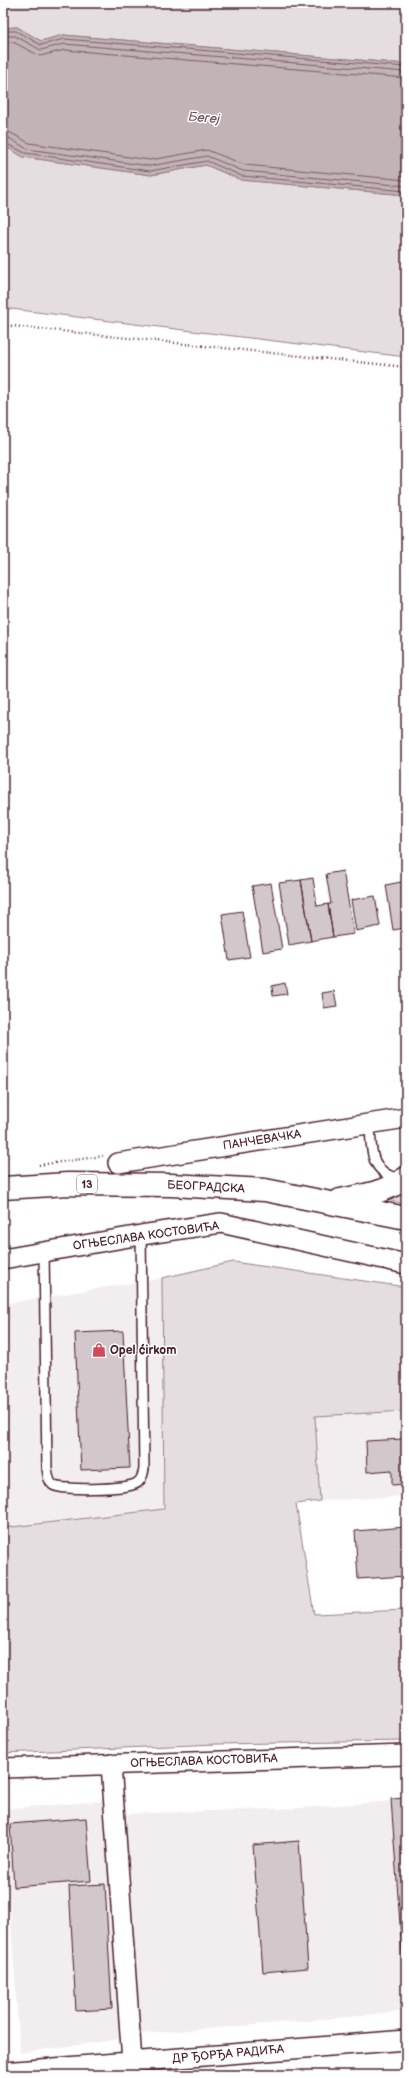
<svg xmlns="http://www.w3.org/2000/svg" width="409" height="2078" font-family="'Balsamiq Sans',sans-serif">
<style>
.built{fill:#f2eeef}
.green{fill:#e5dee0;stroke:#987e86}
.water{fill:#c1b3b6;stroke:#91787e}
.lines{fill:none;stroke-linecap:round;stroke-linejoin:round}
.shore{stroke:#7a5a63;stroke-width:1}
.building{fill:#d2c7cb;stroke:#4a1f2b}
.lane-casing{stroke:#4a1f2b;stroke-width:12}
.street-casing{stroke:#4a1f2b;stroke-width:22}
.primary-casing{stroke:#4a1f2b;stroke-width:25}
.path{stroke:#4a1f2b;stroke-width:2.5;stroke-dasharray:1 3;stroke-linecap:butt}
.lane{stroke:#fff;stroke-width:9}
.street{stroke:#fff;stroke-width:19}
.primary{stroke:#fff;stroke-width:22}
.labels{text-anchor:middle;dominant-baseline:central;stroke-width:3;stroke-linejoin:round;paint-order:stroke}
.shield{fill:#fff;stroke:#80626b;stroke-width:1}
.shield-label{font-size:11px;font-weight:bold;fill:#4a1f2b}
.street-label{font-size:12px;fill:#4a1f2b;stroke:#fff}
.poi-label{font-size:12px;font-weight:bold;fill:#4a1f2b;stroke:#fff;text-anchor:start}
.water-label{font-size:13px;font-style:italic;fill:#74535c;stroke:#fff}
</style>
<rect width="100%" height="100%" fill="#fff"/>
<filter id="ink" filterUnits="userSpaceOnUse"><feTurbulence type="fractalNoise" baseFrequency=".025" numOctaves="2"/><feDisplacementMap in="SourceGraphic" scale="8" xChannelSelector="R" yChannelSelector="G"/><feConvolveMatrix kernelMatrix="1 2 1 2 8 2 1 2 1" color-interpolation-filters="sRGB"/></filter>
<g filter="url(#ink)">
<path class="built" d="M 162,1278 L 165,1509 L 3,1528 L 3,1304 Z
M 406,1411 L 406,1496 L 320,1501 L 315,1416 Z
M 406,1800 L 406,2011 L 318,2020 L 137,2034 L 121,1814 L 301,1808 Z
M 103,1801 L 120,2039 L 20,2053 L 3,1809 Z"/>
<path class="green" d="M 3,3 L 406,3 L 406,64 L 63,35 L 41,41 L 17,27 L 3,28 Z
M 3,145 L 24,157 L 151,175 L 206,165 L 241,180 L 406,195 L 406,357 L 3,308 Z
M 406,1187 L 406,1204 L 378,1198 Z
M 233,1262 L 406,1287 L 406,1411 L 315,1416 L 320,1501 L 296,1504 L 314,1614 L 406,1610 L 406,1741 L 218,1744 L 3,1753 L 3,1528 L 164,1509 L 162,1278 Z"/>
<path class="water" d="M 17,27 L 41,41 L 63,35 L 406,64 L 406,195 L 241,180 L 206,165 L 151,175 L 23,157 L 3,145 L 3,28 Z"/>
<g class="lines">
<path class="shore" d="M 3,31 L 16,31 L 41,45 L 64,39 L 406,67
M 3,36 L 15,36 L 41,50 L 64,44 L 406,72
M 3,42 L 13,42 L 40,56 L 65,50 L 406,78
M 3,131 L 11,133 L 29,143 L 150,160 L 207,150 L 245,165 L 406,180
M 3,137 L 9,138 L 27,149 L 150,166 L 207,156 L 243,171 L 406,186
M 3,142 L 25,153 L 150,171 L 207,161 L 242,176 L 406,191"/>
</g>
<path class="building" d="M 343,871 L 354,934 L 333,937 L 328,904 L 331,904 L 326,874 Z
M 313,878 L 317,906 L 328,904 L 333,937 L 311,941 L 301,880 Z
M 301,880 L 311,941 L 289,945 L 279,883 Z
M 406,881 L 406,928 L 393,930 L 386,885 Z
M 271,883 L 282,949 L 263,952 L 252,886 Z
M 375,896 L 380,926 L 356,931 L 351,900 Z
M 242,911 L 250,957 L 229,960 L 222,914 Z
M 285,983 L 287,994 L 273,996 L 272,986 Z
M 334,991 L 337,1006 L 324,1008 L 322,993 Z
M 123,1331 L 130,1468 L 81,1470 L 75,1333 Z
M 406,1423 L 406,1484 L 392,1485 L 392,1470 L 367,1472 L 366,1441 L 403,1439 L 402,1424 Z
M 406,1527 L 406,1576 L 358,1579 L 355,1531 Z
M 406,1798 L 406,1966 L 403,1966 L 391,1799 Z
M 86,1818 L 91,1881 L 14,1887 L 10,1824 Z
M 299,1841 L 308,1968 L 263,1972 L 253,1845 Z
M 105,1884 L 112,2009 L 76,2011 L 69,1886 Z"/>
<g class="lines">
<defs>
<path id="lane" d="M 370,1123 C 371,1148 369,1173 400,1179
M 44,1251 L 47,1468 C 48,1474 48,1481 53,1485 C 61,1491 124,1489 135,1484 C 141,1482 143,1475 144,1469 L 141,1235"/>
<path id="street" d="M 118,1163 L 406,1118
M 3,1259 L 141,1235 L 221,1223 L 406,1264
M 111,1764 L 132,2062
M 3,1768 L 406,1755
M 3,2072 L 406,2040"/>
<path id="primary" d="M 3,1188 L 68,1184 L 171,1185 L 265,1190 L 406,1218
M 340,1200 C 363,1196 386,1192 406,1178"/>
</defs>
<use href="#lane" class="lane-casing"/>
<use href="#street" class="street-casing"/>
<use href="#primary" class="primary-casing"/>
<path class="path" d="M 3,325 L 406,367
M 39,1165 L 103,1156"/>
<use href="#lane" class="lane"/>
<use href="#street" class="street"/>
<use href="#primary" class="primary"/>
</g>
</g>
<defs>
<symbol id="shop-bare" viewBox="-9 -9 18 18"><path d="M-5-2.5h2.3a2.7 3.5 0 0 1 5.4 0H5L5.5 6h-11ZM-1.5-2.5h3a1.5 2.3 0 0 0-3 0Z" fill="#d1495b" stroke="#fff" stroke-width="2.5" paint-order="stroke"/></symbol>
</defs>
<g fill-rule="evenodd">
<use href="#shop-bare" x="89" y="1340" width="20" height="20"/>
</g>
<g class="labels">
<rect class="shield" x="77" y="1175" width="20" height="18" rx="3"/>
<g class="shield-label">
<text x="87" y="1184">13</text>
</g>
<g class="street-label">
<text transform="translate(262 1140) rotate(-9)">ПАНЧЕВАЧКА</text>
<text transform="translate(206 1187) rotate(3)">БЕОГРАДСКА</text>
<text transform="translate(146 1236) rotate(-8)">ОГЊЕСЛАВА КОСТОВИЋА</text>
<text transform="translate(204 1761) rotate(-2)">ОГЊЕСЛАВА КОСТОВИЋА</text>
<text transform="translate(228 2054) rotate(-5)">ДР ЂОРЂА РАДИЋА</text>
</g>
<g class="poi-label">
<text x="110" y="1350">Opel ćirkom</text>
</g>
<g class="water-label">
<text transform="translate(204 118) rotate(5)">Бегеј</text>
</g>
</g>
<rect width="409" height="2078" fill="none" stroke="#fff" stroke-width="16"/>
<rect x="8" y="8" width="393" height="2062" fill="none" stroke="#4a1f2b" stroke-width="1.5" filter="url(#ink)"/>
</svg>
